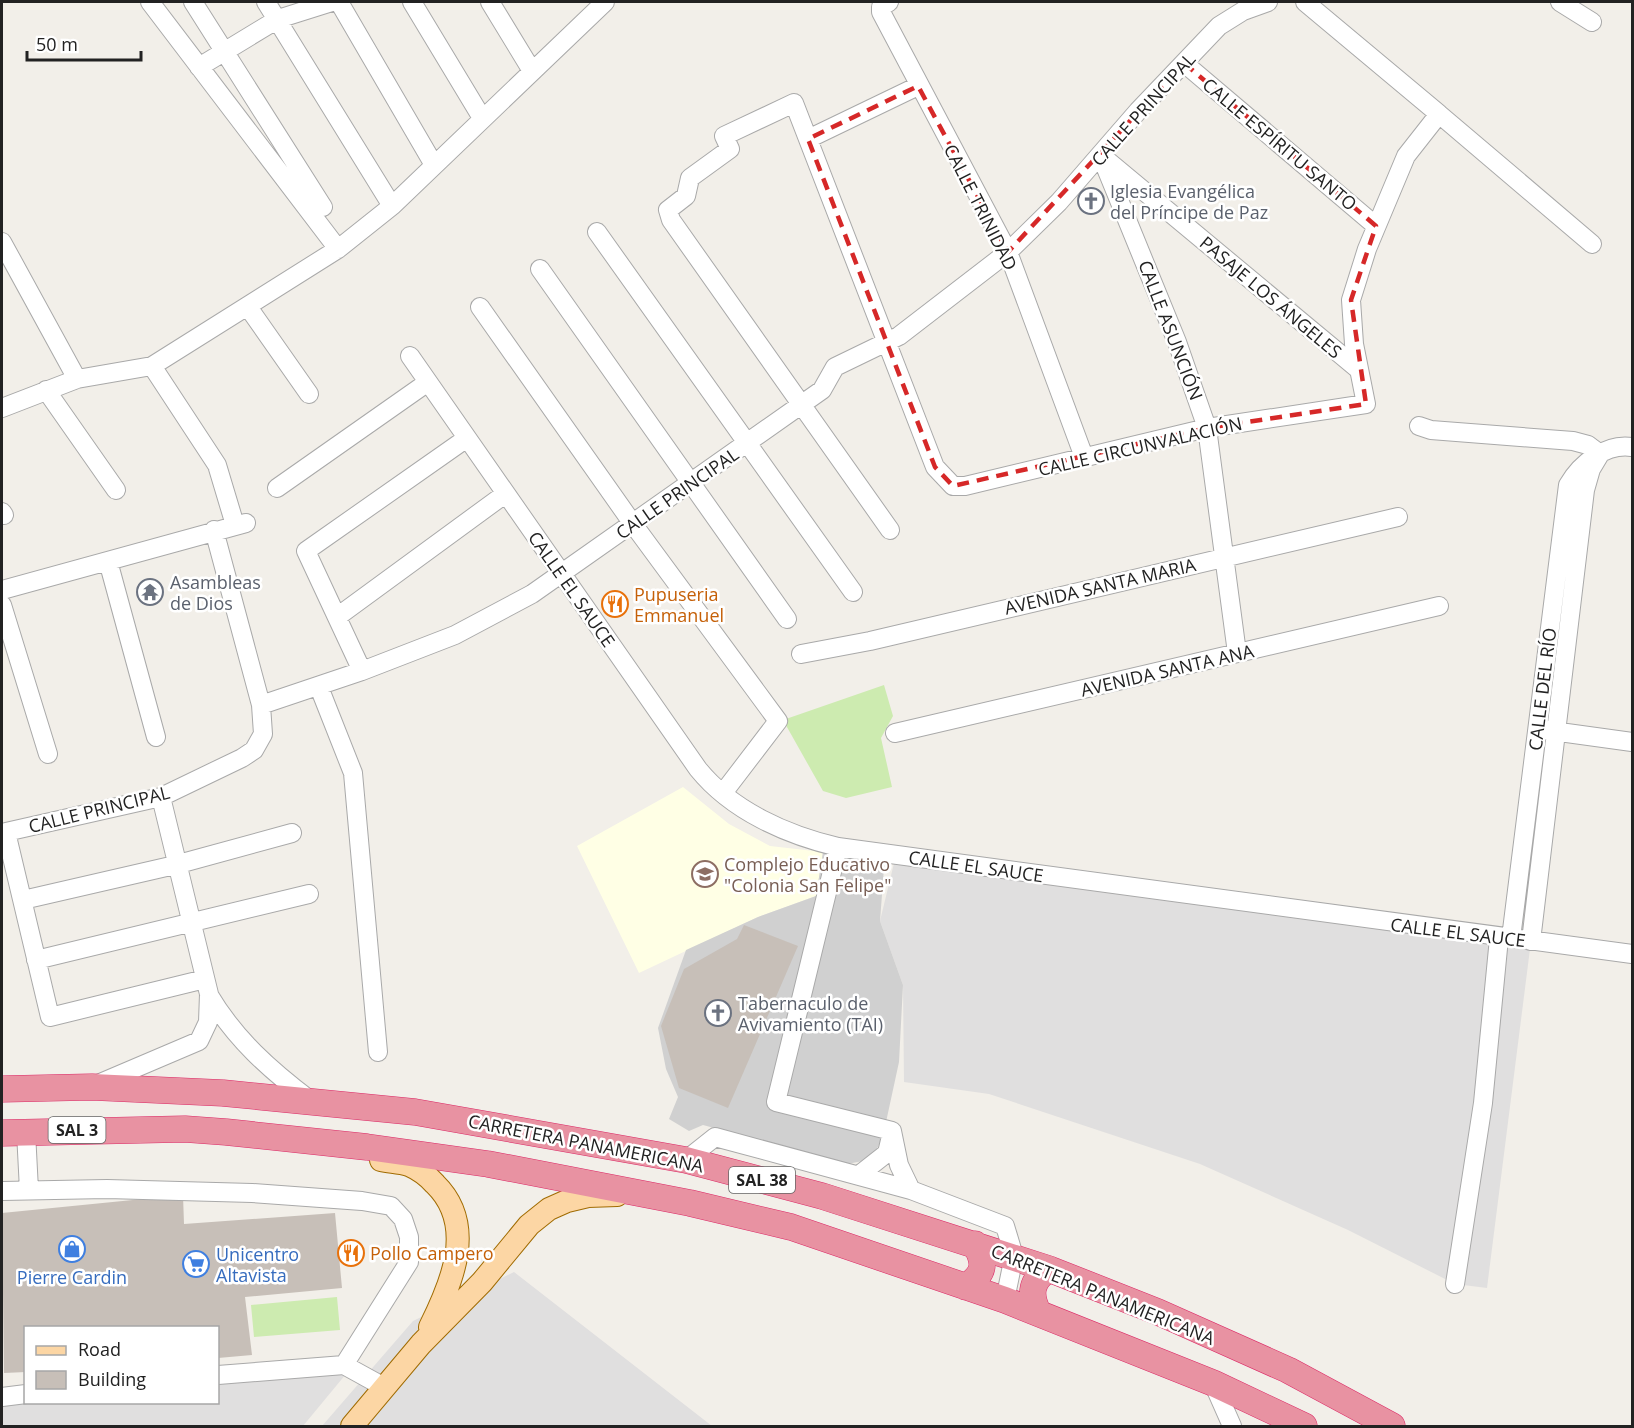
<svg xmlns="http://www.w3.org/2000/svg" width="1634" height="1428" font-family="'Open Sans',sans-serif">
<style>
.residential{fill:#e0dfdf}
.education{fill:#ffffe5}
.religious{fill:#d0d0d0}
.grass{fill:#cdebb0}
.building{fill:#c7bfb8}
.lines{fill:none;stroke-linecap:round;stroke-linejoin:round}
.minor-casing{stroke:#a9a9a9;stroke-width:20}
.major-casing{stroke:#a06b00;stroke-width:24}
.highway-casing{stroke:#dc2a67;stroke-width:27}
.minor{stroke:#fff;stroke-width:18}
.major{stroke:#fcd6a4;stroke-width:22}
.highway{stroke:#e892a2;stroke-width:26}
.marked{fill:none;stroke:#d62828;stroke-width:4.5;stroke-dasharray:12 8;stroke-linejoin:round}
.labels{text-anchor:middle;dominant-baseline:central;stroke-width:5;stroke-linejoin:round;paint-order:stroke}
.shield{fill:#fff;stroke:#646464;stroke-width:1.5}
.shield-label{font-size:16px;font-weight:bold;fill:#222}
.street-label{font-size:18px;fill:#222;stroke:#fff}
.worship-label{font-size:18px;fill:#5b616d;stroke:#fff;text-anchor:start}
.food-label{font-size:18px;fill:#c56008;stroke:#fff;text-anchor:start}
.education-label{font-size:18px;fill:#785e54;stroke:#fff;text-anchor:start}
.shop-label{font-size:18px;fill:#366cbe;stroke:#fff;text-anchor:start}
</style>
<rect width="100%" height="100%" fill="#f2efe9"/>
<path class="residential" d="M 896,855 L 1531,941 L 1487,1288 L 1455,1284 L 1348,1230 L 1200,1164 L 989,1094 L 904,1082 L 903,985 L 880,921 Z
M 514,1272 L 712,1426 L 322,1426 L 413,1321 Z
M 346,1374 L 303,1426 L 2,1426 L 2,1391 L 26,1402 L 218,1402 L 218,1381 Z"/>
<path class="education" d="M 683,787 L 729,824 L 770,846 L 823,852 L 816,896 L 758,917 L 639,973 L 577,846 Z"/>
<path class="religious" d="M 823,852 L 884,868 L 880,921 L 903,985 L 899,1062 L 883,1136 L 876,1151 L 863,1161 L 847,1164 L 703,1125 L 689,1131 L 669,1119 L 678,1097 L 666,1069 L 658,1028 L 686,950 L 758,917 L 816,896 Z"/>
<path class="grass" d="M 884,685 L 893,716 L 881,738 L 892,787 L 846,798 L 823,791 L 783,720 Z
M 337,1297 L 340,1330 L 254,1337 L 251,1305 Z"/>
<path class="building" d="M 744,925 L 798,946 L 728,1108 L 679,1088 L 661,1026 L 684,969 L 737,939 Z
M 183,1195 L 184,1224 L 335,1213 L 342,1288 L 245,1297 L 252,1355 L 218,1358 L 218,1328 L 26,1328 L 26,1372 L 4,1373 L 2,1213 Z"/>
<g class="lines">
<defs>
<path id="minor" d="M 150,2 L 338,249
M 193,2 L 323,207
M 266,2 L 392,206
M 339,2 L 434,165
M 412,2 L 482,118
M 490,2 L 532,71
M 889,2 L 881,7 L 881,12 L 1008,252 L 1084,457
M 1560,2 L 1592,22
M 1184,63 L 1376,226
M 199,67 L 278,19 L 332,2
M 1439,114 L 1592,244
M 808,139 L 918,86
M 1101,156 L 1177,342 L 1207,428 L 1237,653
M 1103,157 L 1358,369
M 597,232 L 853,592
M 2,242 L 77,379
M 540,269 L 787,619
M 248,307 L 309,394
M 480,307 L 633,524 L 778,721 L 723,793
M 410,356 L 698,769 C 732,811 787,835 838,847 L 1632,954
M 152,366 L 217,465 L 235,525
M 46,390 L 116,490
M 2,408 L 77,379 L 152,366 L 338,249 L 392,206 L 605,2
M 1419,426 L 1431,430 L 1573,441 L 1588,445 L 1600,454
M 277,488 L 428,382
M 2,512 L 4,515
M 214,530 L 261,705
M 890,530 L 671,220 L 668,210 L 686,196 L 690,178 L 730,149 L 724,136 L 794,103 L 935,467 L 953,486 L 965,486 L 1207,428 L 1366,404 L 1354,344 L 1351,300 L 1367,249 L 1406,156 L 1439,114 L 1305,2
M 108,561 L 156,737
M 2,590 L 246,523
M 2,605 L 48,754
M 337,617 L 505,494
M 801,654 L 870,641 L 1398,517
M 362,671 L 306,551 L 467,438
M 319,687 L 353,773 L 378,1052
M 1545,730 L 1632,742
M 895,733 L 1439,606
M 838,847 L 776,1102 L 892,1131
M 23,900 L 175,865 L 292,833
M 1511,938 L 1568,485 C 1581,463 1606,443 1632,447
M 1531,941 L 1585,490 L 1591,469 L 1600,454
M 36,960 L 309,894
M 205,979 L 50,1017 L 6,832 L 161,797 L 242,758 L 254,750 L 263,734 L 261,705 L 362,671 L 455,635 L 532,594 L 822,390 L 835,367 L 899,336 L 1008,252 L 1059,202 L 1138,111 L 1219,26 L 1243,11 L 1268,2
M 209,995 C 235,1039 270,1070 311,1101
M 98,1084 L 199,1041 L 208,1022 L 209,994 L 161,797
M 892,1131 L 899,1165 L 911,1190
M 26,1132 L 29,1190
M 686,1160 L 715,1137 L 911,1190 L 1005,1226 L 1014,1256 L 1005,1300
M 859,1175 L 887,1153 L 892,1132
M 2,1191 L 107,1189 L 252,1193 L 362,1201 L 391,1206 L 403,1219 L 409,1237 L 409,1262 L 344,1365
M 1455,1284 L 1483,1103 L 1499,938
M 218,1375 L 344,1365 L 384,1387
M 1213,1383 L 1232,1426
M 2,1397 L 26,1394"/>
<path id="major" d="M 381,1160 C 390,1162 400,1162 409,1165 C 418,1169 428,1176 435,1184 C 477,1225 452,1283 430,1327
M 352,1426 L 421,1344 L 482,1282 L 529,1225 L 549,1209 L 567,1201 L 588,1196 L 617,1195"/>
<path id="highway" d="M 2,1089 L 92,1087 L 223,1093 L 415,1112 L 686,1160 L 822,1196 L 1049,1269 L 1158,1312 L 1288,1370 L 1392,1426
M 2,1133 L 185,1129 L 226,1132 L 367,1147 L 488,1164 L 690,1203 L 791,1227 L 1005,1300 L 1213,1383 L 1304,1426
M 966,1287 C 985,1273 986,1264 975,1244
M 1038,1312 C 1029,1294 1031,1280 1049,1269"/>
</defs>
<use href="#minor" class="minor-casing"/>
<use href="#major" class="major-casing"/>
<use href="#highway" class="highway-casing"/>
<use href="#minor" class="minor"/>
<use href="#major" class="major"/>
<use href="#highway" class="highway"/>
</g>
<path class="marked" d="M 1184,63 L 1376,226 L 1351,300 L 1366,404 L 1207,428 L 953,486 L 935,467 L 808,139 L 918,86 L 1008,252 Z"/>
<defs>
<symbol id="church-ring" viewBox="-11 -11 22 22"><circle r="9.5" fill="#fff" stroke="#6b7280" stroke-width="1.5"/><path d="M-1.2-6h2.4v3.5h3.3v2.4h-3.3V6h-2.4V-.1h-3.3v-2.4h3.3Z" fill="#6b7280"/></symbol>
<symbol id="temple-ring" viewBox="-11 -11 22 22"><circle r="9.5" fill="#fff" stroke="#6b7280" stroke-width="1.5"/><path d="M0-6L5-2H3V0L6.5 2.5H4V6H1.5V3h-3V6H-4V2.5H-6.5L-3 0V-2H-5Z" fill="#6b7280"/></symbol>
<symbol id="restaurant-ring" viewBox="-11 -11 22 22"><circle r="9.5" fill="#fff" stroke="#e8710a" stroke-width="1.5"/><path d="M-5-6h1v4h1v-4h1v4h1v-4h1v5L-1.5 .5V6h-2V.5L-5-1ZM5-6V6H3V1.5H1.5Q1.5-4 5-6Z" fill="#e8710a"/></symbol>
<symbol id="university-ring" viewBox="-11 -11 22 22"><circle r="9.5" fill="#fff" stroke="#8d6e63" stroke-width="1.5"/><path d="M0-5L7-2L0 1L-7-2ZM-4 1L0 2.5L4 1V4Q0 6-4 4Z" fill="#8d6e63"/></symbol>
<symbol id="shop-ring" viewBox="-11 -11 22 22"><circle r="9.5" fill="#fff" stroke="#3f7fe0" stroke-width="1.5"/><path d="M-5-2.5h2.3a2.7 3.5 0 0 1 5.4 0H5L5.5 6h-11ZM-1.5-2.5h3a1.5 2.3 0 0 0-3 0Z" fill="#3f7fe0"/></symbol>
<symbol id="supermarket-ring" viewBox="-11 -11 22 22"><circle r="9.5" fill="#fff" stroke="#3f7fe0" stroke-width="1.5"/><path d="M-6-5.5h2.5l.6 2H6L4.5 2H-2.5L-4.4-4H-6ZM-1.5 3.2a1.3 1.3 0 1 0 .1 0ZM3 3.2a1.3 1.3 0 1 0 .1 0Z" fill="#3f7fe0"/></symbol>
</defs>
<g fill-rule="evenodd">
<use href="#church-ring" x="1076" y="186" width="30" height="30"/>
<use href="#temple-ring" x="135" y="577" width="30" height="30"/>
<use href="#restaurant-ring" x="600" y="589" width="30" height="30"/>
<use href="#university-ring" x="690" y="859" width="30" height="30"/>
<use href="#church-ring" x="703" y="998" width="30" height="30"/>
<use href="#shop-ring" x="57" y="1234" width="30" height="30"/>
<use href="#restaurant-ring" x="336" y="1238" width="30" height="30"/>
<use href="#supermarket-ring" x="181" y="1249" width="30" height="30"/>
</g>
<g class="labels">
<g class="shield">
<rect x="48.5" y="1117" width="57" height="26" rx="4.5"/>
<rect x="729" y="1167" width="66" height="26" rx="4.5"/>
</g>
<g class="shield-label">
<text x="77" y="1130">SAL 3</text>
<text x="762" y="1180">SAL 38</text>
</g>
<g class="street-label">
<text transform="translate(1143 109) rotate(-48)">CALLE PRINCIPAL</text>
<text transform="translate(1280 144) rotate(40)">CALLE ESPÍRITU SANTO</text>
<text transform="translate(981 207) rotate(63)">CALLE TRINIDAD</text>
<text transform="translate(1271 297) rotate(40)">PASAJE LOS ÁNGELES</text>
<text transform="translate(1171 330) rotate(69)">CALLE ASUNCIÓN</text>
<text transform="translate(1140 446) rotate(-13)">CALLE CIRCUNVALACIÓN</text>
<text transform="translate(677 493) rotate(-35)">CALLE PRINCIPAL</text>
<text transform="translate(1100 586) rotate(-13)">AVENIDA SANTA MARIA</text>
<text transform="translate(572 589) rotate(55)">CALLE EL SAUCE</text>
<text transform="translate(1167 670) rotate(-13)">AVENIDA SANTA ANA</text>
<text transform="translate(1542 689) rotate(-83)">CALLE DEL RÍO</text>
<text transform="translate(99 809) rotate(-14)">CALLE PRINCIPAL</text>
<text transform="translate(976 866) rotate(8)">CALLE EL SAUCE</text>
<text transform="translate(1458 932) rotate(7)">CALLE EL SAUCE</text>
<text transform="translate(586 1143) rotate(11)">CARRETERA PANAMERICANA</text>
<text transform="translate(1103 1294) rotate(22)">CARRETERA PANAMERICANA</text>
</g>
<g class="worship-label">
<text x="1110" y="191">Iglesia Evangélica<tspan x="1110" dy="21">del Príncipe de Paz</tspan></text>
<text x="170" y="582">Asambleas<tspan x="170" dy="21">de Dios</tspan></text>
<text x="738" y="1003">Tabernaculo de<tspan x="738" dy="21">Avivamiento (TAI)</tspan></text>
</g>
<g class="food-label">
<text x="634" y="594">Pupuseria<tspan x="634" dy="21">Emmanuel</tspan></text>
<text x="370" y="1253">Pollo Campero</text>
</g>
<g class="education-label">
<text x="724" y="864">Complejo Educativo<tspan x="724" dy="21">"Colonia San Felipe"</tspan></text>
</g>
<g class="shop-label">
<text x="216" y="1254">Unicentro<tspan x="216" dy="21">Altavista</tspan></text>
<text x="72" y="1277" text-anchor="middle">Pierre Cardin</text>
</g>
</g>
<rect width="1634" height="1428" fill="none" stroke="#222222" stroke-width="6"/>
<rect x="24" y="1326" width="195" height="78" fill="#ffffff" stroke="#a7a7a7" stroke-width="1.5"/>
<rect x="36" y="1346" width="30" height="9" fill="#fcd6a4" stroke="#a7a7a7" stroke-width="1.5"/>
<text x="78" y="1356" font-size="18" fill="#222222">Road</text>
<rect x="36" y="1371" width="30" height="18" fill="#c7bfb8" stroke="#a7a7a7" stroke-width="1.5"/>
<text x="78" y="1386" font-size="18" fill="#222222">Building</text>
<path d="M27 51v9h114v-9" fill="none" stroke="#222222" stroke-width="3"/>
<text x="36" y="51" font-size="18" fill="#222222" stroke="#ffffff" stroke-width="4.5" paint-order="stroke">50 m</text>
</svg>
